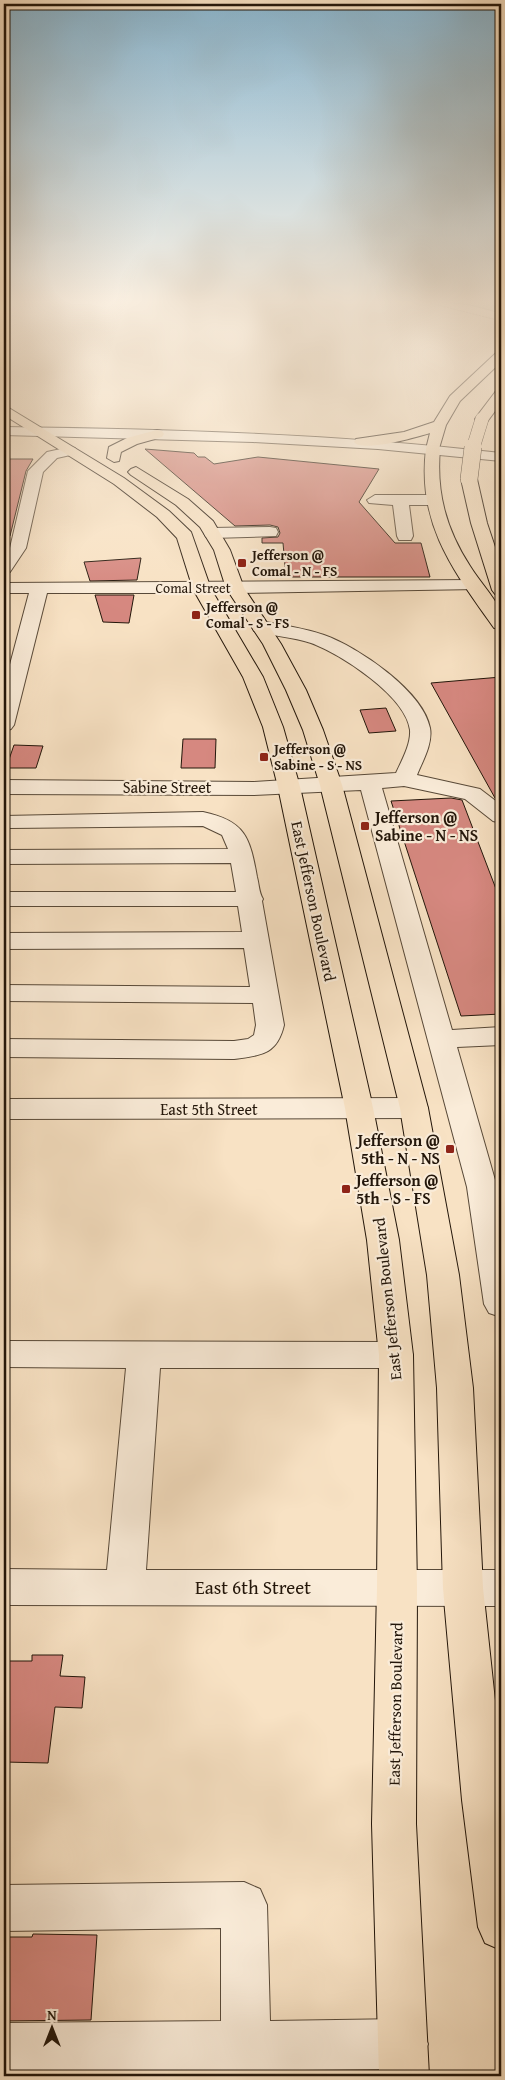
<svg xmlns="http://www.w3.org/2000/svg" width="505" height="2080" font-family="'Gentium Book Plus',serif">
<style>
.green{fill:#bac497;stroke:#6e6d50}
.building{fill:#d68880;stroke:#23160a}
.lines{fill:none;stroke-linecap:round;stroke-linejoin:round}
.minor-casing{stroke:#584938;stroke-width:2}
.major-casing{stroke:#23160a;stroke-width:2}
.highway-casing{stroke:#23160a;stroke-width:2}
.path{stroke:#23160a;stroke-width:1;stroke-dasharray:0.5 1;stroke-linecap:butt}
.minor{fill:#faecd9;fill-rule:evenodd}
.major{fill:#f8e2c4;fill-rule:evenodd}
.highway{fill:#f8e2c4;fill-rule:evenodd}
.highway-bridge-far1-casing{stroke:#23160a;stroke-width:14;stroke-linecap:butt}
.highway-bridge-casing{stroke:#23160a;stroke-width:18;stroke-linecap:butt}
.highway-bridge-far1{stroke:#f8e2c4;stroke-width:13}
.highway-bridge{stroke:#f8e2c4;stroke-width:17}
.poi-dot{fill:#8f2418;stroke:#faecd9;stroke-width:2}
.labels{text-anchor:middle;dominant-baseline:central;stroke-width:4.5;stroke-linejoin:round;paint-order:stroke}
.far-poi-label{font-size:14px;font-weight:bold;fill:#23160a;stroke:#faecd9;text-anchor:start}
.far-street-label{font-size:14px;fill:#23160a;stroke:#faecd9}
.street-label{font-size:16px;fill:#23160a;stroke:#faecd9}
.poi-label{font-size:16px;font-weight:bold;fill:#23160a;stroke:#faecd9;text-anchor:start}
.near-street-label{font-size:19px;fill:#23160a;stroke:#faecd9}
</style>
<rect width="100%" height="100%" fill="#f8e2c4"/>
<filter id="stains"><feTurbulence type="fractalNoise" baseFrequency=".004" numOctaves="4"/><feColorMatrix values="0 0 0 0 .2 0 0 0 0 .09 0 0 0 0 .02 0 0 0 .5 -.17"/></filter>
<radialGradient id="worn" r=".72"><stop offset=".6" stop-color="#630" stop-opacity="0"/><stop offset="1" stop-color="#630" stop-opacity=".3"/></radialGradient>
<path class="green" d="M 426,300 L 501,300 L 501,313 L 470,305 Z"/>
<path class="building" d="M 145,449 L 194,453 L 198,457 L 205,457 L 214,464 L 258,457 L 379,469 L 359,502 L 395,543 L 421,543 L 430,577 L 286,577 L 283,543 L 262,543 L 262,538 L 278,537 L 280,533 L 278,527 L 270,525 L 235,526 Z
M 4,459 L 33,459 L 26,471 L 10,536 L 4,535 Z
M 141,558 L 137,580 L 90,581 L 84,562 Z
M 95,595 L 134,595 L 129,623 L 103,622 Z
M 501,677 L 501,803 L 495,798 L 431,683 Z
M 386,708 L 396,731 L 369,733 L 360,710 Z
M 183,739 L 216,739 L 215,768 L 181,768 Z
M 14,745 L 43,746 L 36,768 L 6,768 Z
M 451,798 L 462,800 L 501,902 L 501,1014 L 461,1016 L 391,801 Z
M 32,1655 L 63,1655 L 60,1676 L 85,1677 L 82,1708 L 55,1707 L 48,1763 L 4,1762 L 4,1661 L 32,1661 Z
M 33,1934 L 97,1935 L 91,2020 L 4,2021 L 4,1937 L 32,1937 Z"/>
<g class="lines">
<defs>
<path id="minor" d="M 4,427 C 170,429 336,434 501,453 L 501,461 L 378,449 L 253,442 L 4,435 Z
M 70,447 L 75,448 L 77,451 L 75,454 L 57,458 L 43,472 L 26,548 L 10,572 L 4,573 L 4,556 L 10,548 L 28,471 L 47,452 Z
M 375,495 L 433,495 L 441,500 L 433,505 L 409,505 L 413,536 L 411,540 L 399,540 L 397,536 L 393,505 L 369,503 L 367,500 Z
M 270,527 L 276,528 L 278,532 L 276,536 L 212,538 L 206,537 L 204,533 L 206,529 L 212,528 Z
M 472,580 L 478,581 L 481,585 L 478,589 L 235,593 L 47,593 L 14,725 L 11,729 L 4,731 L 4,687 L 29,593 L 4,593 L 4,583 Z
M 261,621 C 282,625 304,628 324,635 C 358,647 423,691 430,728 C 433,744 422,762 417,775 L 480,789 L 501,805 L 501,823 L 493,821 L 465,799 L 404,786 L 382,788 L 452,1030 L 501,1027 L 501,1045 L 457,1047 L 497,1187 L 501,1210 L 501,1317 L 489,1313 L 484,1304 L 467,1187 L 361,790 L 254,795 L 4,794 L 4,780 L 254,782 L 396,773 C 402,760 411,744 410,730 C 406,696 341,654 311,643 C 293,637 273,636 254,631 L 252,627 L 254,623 Z
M 203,812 C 245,821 250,837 257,877 C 259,884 259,893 263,899 L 262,901 L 284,1025 C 277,1055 261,1055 234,1059 L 4,1057 L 4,1039 L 234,1041 L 248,1039 L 254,1035 L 256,1025 L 253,1003 L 4,1001 L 4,985 L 250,987 L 244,948 L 4,949 L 4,933 L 242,932 L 238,906 L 4,906 L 4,892 L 236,892 L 231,863 L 4,864 L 4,850 L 228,849 L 222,835 L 203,826 L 10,828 L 4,826 L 4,816 Z
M 414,1098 L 424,1101 L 428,1108 L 424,1115 L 414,1118 L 4,1119 L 4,1099 Z
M 4,1341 L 396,1342 L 408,1345 L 413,1355 L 408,1365 L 396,1368 L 160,1368 L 146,1570 L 501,1570 L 501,1606 L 4,1605 L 4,1569 L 107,1570 L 126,1368 L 4,1367 Z
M 244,1882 L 260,1889 L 267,1905 L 270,2021 L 403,2019 L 420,2027 L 428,2044 L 420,2061 L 403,2069 L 4,2073 L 4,2023 L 221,2021 L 221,1928 L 4,1931 L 4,1885 Z"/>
<path id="major" d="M 4,405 L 124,478 L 169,511 L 191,532 L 211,589 L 263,677 L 283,727 L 300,787 L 373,1108 L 399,1240 L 413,1355 L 417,1588 L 416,1824 L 429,2076 L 379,2076 L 372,1824 L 377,1588 L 379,1355 L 367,1240 L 345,1108 L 278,787 L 263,727 L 243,677 L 193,589 L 177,538 L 157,517 L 114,484 L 4,415 Z
M 157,430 L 162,431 L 164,434 L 162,437 L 137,444 L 121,452 L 119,461 L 114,462 L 107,458 L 109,447 L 127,438 Z
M 433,445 L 440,449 C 436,492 446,529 470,566 C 479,581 493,595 500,610 C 503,615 501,624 501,629 L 494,628 C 453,570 417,524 426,449 Z
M 136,467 L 188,499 L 213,521 L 230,550 L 244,588 L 281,644 L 306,690 L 323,730 L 342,785 L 428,1108 L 459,1275 L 473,1388 L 483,1588 L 501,1757 L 501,1950 L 485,1943 L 478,1927 L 462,1800 L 443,1588 L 437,1388 L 427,1275 L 400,1108 L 320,785 L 303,730 L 286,690 L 263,644 L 226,588 L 214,550 L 200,527 L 176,505 L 131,475 L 128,472 L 131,469 Z"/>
<path id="highway" d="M 501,351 L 501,362 L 460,401 L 446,425 L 438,452 L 433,453 L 426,449 L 430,433 C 417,437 362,453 354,442 L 356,439 L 404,432 L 434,422 L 450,396 L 497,352 Z
M 501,390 L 501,403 L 487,422 L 477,422 L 475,419 L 477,416 L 496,391 Z
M 469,474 L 477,479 L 487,523 L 501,565 L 501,595 L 495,594 L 492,590 L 471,523 L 461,479 Z"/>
</defs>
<use href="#minor" class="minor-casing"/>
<use href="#major" class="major-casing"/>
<use href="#highway" class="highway-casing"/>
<path class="path" d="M 418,300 L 501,321"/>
<use href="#minor" class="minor"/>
<use href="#major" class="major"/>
<use href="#highway" class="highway"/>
<defs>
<path id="highway-bridge-far1" d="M 473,448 L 482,419"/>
<path id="highway-bridge" d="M 469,479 L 473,447"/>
</defs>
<use href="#highway-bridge-far1" class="highway-bridge-far1-casing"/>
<use href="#highway-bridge" class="highway-bridge-casing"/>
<use href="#highway-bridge-far1" class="highway-bridge-far1"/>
<use href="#highway-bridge" class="highway-bridge"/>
</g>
<linearGradient id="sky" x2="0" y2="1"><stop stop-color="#8ab8d3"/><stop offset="0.51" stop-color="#fcf2e4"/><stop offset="1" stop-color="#fcf2e4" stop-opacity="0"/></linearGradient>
<rect width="505" height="591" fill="url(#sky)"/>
<g class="poi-dot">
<rect x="237" y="558" width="10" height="10" rx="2.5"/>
<rect x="191" y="610" width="10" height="10" rx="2.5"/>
<rect x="259" y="752" width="10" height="10" rx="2.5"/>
<rect x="360" y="821" width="10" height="10" rx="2.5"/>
<rect x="445" y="1144" width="10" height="10" rx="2.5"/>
<rect x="341" y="1184" width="10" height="10" rx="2.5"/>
</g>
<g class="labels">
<g class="far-poi-label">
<text x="252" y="555">Jefferson @<tspan x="252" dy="16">Comal - N - FS</tspan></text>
<text x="206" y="607">Jefferson @<tspan x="206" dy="16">Comal - S - FS</tspan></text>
<text x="274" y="749">Jefferson @<tspan x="274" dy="16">Sabine - S - NS</tspan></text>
</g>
<g class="far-street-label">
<text x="193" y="588">Comal Street</text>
</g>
<g class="street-label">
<text x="167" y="787">Sabine Street</text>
<text transform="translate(314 901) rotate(78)">East Jefferson Boulevard</text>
<text x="209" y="1109">East 5th Street</text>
<text transform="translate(387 1299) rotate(-96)">East Jefferson Boulevard</text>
<text transform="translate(395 1704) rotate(-89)">East Jefferson Boulevard</text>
</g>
<g class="poi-label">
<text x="375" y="817">Jefferson @<tspan x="375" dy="18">Sabine - N - NS</tspan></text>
<text x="440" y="1140" text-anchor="end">Jefferson @<tspan x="440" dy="18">5th - N - NS</tspan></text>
<text x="356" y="1180">Jefferson @<tspan x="356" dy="18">5th - S - FS</tspan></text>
</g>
<g class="near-street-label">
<text x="253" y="1587">East 6th Street</text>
</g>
</g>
<rect width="505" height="2080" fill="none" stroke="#f8e2c4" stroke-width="20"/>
<rect x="5" y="5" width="495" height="2070" fill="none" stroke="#23160a" stroke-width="2.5"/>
<rect x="10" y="10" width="485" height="2060" fill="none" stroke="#23160a"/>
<g transform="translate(52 2028)" stroke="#faecd9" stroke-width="4" paint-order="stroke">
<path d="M0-4L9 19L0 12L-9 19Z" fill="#23160a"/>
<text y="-8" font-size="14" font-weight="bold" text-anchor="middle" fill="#23160a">N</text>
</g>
<rect width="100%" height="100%" filter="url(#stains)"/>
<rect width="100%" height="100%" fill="url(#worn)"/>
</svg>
